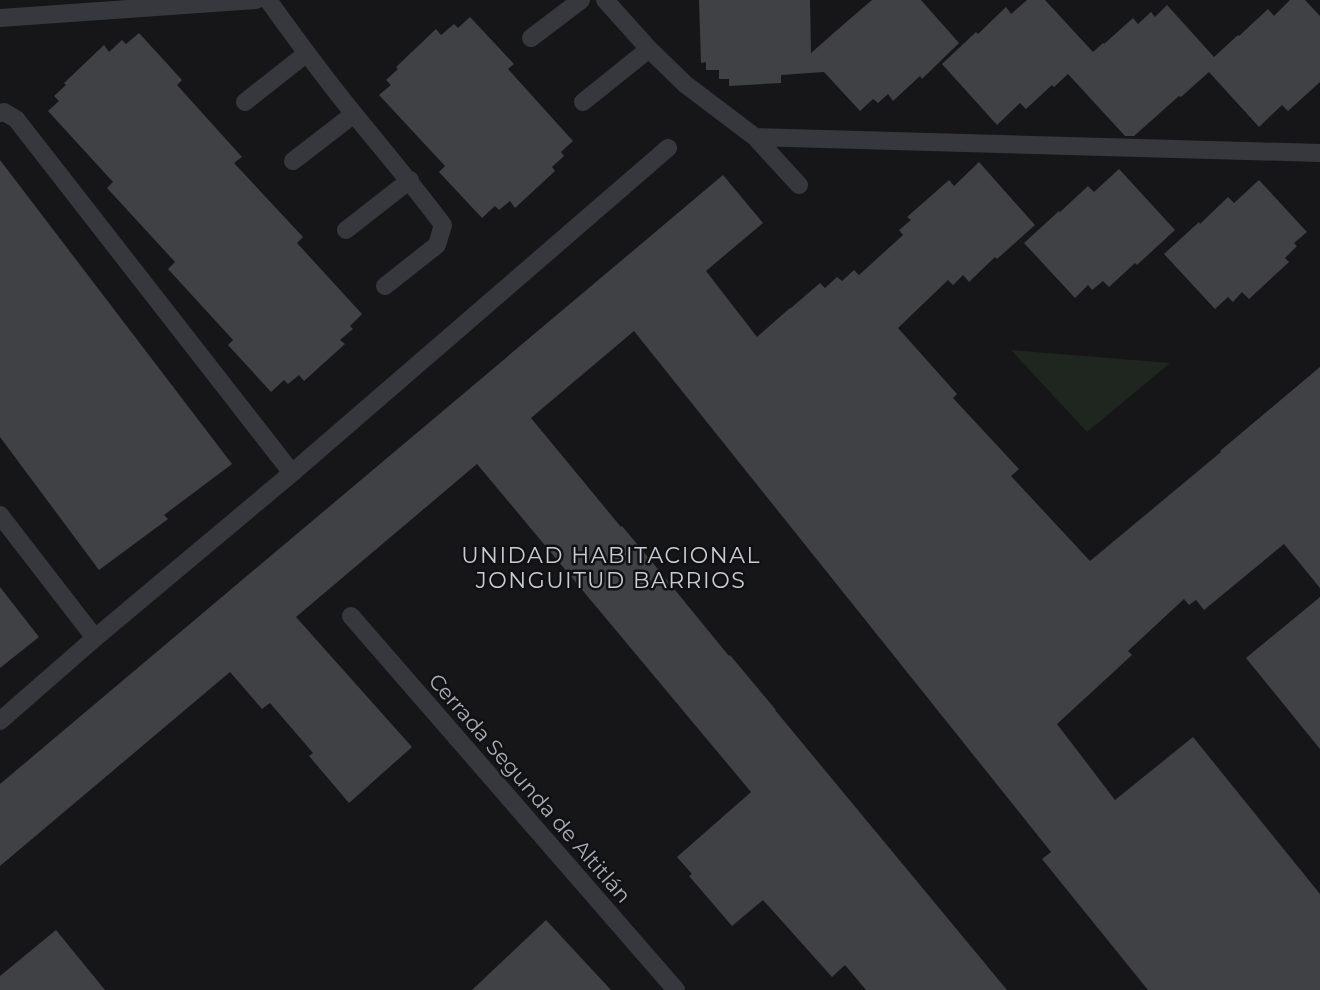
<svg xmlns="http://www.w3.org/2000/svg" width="1320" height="990" font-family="Montserrat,sans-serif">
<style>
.green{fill:#1e261f}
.building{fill:#404145}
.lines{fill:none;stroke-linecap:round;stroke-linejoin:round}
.service{stroke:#37383d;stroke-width:18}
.labels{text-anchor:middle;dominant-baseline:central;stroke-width:5;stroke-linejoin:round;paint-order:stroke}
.street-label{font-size:21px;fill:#a8adb8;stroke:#111113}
.neighbourhood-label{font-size:22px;letter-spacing:1.5px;fill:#c9ccd4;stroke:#111113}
</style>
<rect width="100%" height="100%" fill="#161618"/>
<path class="green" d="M 1011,350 L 1170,363 L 1087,432 Z"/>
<path class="building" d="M 699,0 L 810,0 L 811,53 L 844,24 L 872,0 L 921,0 L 959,43 L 922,79 L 920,76 L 893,101 L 888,94 L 878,103 L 873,99 L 860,111 L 824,72 L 781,75 L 781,83 L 729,86 L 729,79 L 719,79 L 719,70 L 706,70 L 706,62 L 701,63 Z
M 1027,0 L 1045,0 L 1093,52 L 1103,43 L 1104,44 L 1133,18 L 1138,24 L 1151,12 L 1155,17 L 1167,5 L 1214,57 L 1238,35 L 1239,36 L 1268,9 L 1274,16 L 1290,0 L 1305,0 L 1320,16 L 1320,82 L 1288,111 L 1282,105 L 1259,127 L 1209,72 L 1181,97 L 1179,96 L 1134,136 L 1125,136 L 1068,74 L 1054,87 L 1052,85 L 1026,109 L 1020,103 L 997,125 L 942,64 L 976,32 L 978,34 L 1006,7 L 1011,14 Z
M 470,17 L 514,64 L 508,69 L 573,141 L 561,152 L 564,156 L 552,167 L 555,171 L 515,208 L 510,201 L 499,210 L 495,206 L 482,218 L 439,172 L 445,166 L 379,95 L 391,85 L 386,80 L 398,69 L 396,67 L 436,29 L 441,35 L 454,24 L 458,28 Z
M 139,33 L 182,80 L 177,85 L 242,157 L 234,163 L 303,237 L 297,243 L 362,314 L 350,326 L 353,329 L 340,340 L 345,344 L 304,381 L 299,375 L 288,384 L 284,380 L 271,392 L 228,345 L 233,340 L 168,269 L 175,262 L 107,188 L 113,182 L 48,111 L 59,101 L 54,96 L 66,85 L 64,83 L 104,45 L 109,52 L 122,40 L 126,44 Z
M 0,160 L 232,464 L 164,515 L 168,519 L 99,570 L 0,437 Z
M 979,162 L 1035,225 L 997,259 L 995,257 L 969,282 L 963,275 L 953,285 L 948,280 L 898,328 L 957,394 L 953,398 L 1019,469 L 1011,476 L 1090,561 L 1221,452 L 1220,451 L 1320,367 L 1320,588 L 1284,544 L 1204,610 L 1196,600 L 1189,605 L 1184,599 L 1128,651 L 1132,655 L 1057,724 L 1115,800 L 1193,737 L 1320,894 L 1320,990 L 1148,990 L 1042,859 L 1051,852 L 634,331 L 531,418 L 621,527 L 622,526 L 662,574 L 729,656 L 730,655 L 776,710 L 775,710 L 1007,990 L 866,990 L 845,965 L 832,977 L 763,900 L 732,926 L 689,876 L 692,874 L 677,857 L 751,792 L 477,464 L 296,617 L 412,747 L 349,803 L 309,756 L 313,753 L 270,703 L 262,709 L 230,672 L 0,866 L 0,784 L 723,175 L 763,223 L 706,271 L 757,337 L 790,308 L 791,308 L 820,283 L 825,288 L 837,277 L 842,281 L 854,270 L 859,275 L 903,235 L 899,230 L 911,220 L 907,217 L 949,180 L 954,186 Z
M 1119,169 L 1175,230 L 1137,265 L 1135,263 L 1109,287 L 1103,281 L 1092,290 L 1088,285 L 1075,298 L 1024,243 L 1059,211 L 1060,212 L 1088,186 L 1094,192 Z
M 1259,180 L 1307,232 L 1294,243 L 1297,246 L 1285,258 L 1289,262 L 1249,299 L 1242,292 L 1233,302 L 1228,297 L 1215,309 L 1164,254 L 1199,222 L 1200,224 L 1228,197 L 1234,203 Z
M 0,587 L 39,637 L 0,668 Z
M 1320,597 L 1320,749 L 1246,658 Z
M 546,920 L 611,990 L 472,990 Z
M 56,930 L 105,990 L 0,990 L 0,976 Z"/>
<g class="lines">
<path class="service" d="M 268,0 C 296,39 324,77 354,114 C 384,151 415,187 443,225 L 437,245 L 385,286
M 605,0 L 649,49 L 685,84 L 755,137 L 1320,153
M 0,18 L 256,0
M 531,38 L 581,0
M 245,102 L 307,53
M 583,102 L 649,49
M 0,113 L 4,112 L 16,119 L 292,473
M 755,137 L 799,185
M 293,161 L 354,114
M 346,230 L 410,180
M 0,515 L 95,638
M 351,616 L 676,990
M 0,721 L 95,638 L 292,473 L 668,148"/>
</g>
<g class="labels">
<g class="street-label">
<text transform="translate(530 788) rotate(49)">Cerrada Segunda de Altitlán</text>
</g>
<g class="neighbourhood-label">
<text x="611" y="555">UNIDAD HABITACIONAL<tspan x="611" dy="25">JONGUITUD BARRIOS</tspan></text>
</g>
</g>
</svg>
